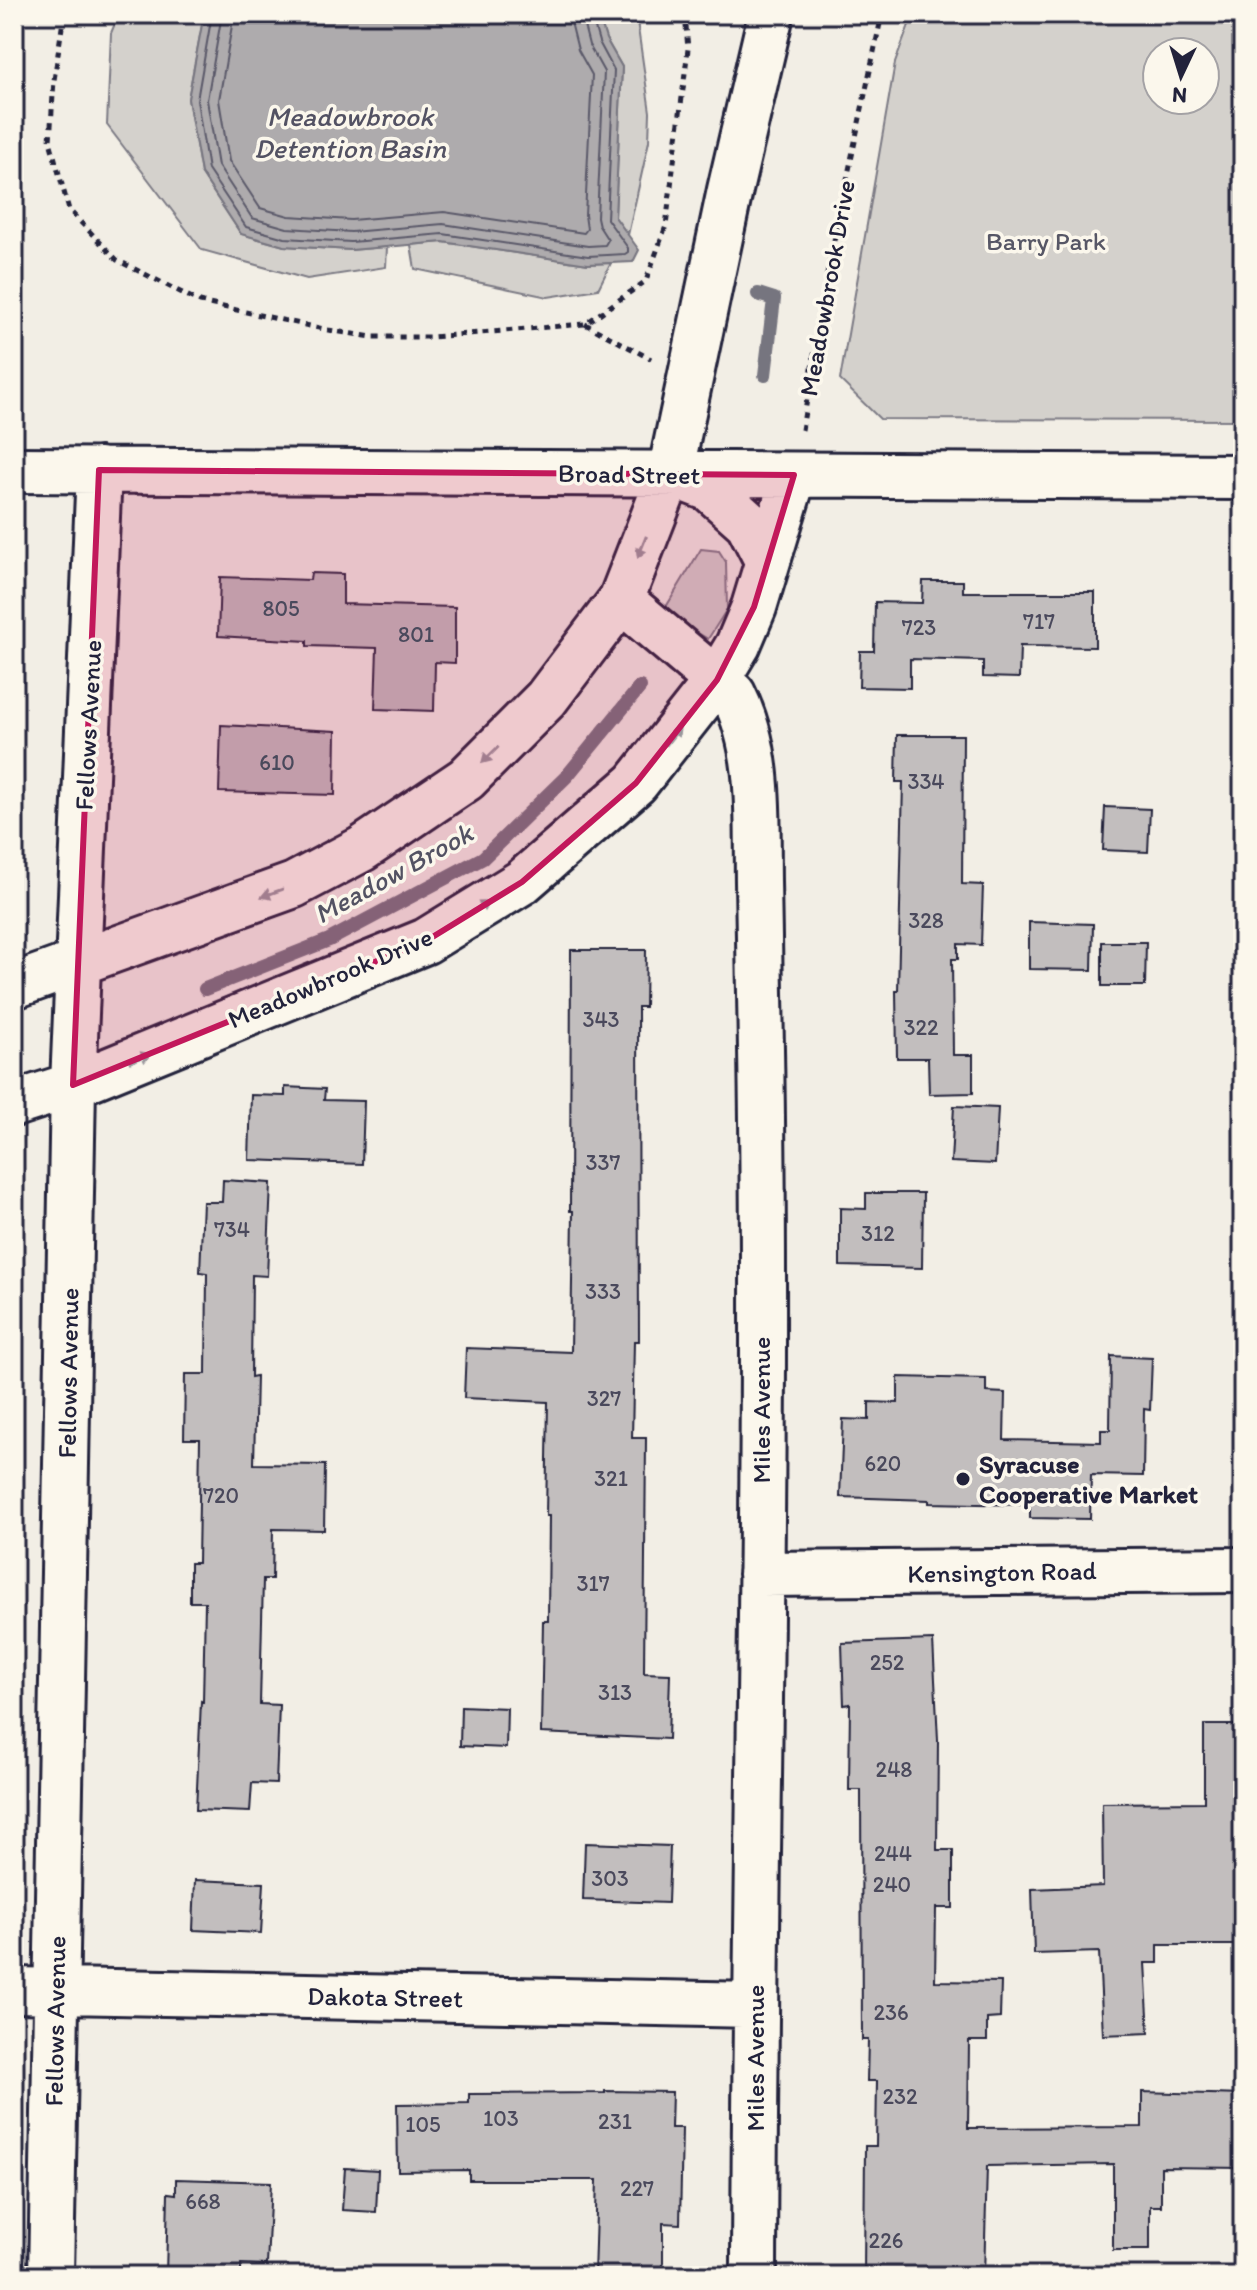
<svg xmlns="http://www.w3.org/2000/svg" width="1257" height="2290" font-family="Itim,sans-serif">
<style>
.green{fill:#d4d1cc;stroke:#7b7a84;stroke-width:2;fill-rule:evenodd}
.water{fill:#aeabad;stroke:#76747f;stroke-width:2}
.lines{fill:none;stroke-linecap:round;stroke-linejoin:round}
.shore{stroke:#5a5969;stroke-width:2}
.stream{stroke:#76747f;stroke-width:14}
.building{fill:#c2bebe;stroke:#22223b;stroke-width:2}
.minor-casing{stroke:#22223b;stroke-width:50}
.path{stroke:#22223b;stroke-width:5;stroke-dasharray:6 6;stroke-linecap:butt}
.minor{stroke:#fbf7ec;stroke-width:44}
.oneway{fill:#99979c}
.marked{fill:#c2185b;fill-opacity:0.2;stroke:#c2185b;stroke-width:6;stroke-linejoin:round}
.poi-dot{fill:#22223b;stroke:#fbf7ec;stroke-width:3}
.labels{text-anchor:middle;dominant-baseline:central;stroke-width:7;stroke-linejoin:round;paint-order:stroke}
.number-label{font-size:22px;fill:#4a495c}
.park-label{font-size:26px;fill:#575766;stroke:#fbf7ec}
.street-label{font-size:26px;fill:#22223b;stroke:#fbf7ec}
.poi-label{font-size:26px;font-weight:bold;fill:#22223b;stroke:#fbf7ec;text-anchor:start}
.water-label{font-size:28px;font-style:italic;fill:#535263;stroke:#fbf7ec}
</style>
<rect width="100%" height="100%" fill="#f2eee5"/>
<filter id="ink" filterUnits="userSpaceOnUse"><feTurbulence type="fractalNoise" baseFrequency=".0125" numOctaves="2"/><feDisplacementMap in="SourceGraphic" scale="16" xChannelSelector="R" yChannelSelector="G"/><feConvolveMatrix kernelMatrix="1 2 1 2 8 2 1 2 1" color-interpolation-filters="sRGB"/></filter>
<g filter="url(#ink)">
<path class="green" d="M 119,14 L 204,14 L 188,99 L 201,173 L 241,234 L 284,246 L 351,250 L 387,247 L 386,267 L 307,279 L 202,250 L 107,125 L 111,33 Z
M 598,14 L 636,14 L 650,112 L 649,141 L 628,235 L 615,217 L 622,67 L 606,39 Z
M 913,14 L 1243,14 L 1243,420 L 880,419 L 840,380 L 895,63 ZM 1205,52 L 1205,100 L 1157,100 L 1157,52 Z
M 443,242 L 588,264 L 611,263 L 598,289 L 548,297 L 415,269 L 411,245 Z
M 701,549 L 719,551 L 726,562 L 727,609 L 708,639 L 663,612 Z"/>
<path class="water" d="M 204,14 L 598,14 L 606,39 L 622,67 L 615,217 L 639,250 L 633,262 L 588,264 L 443,242 L 351,250 L 284,246 L 241,234 L 201,173 L 188,99 Z"/>
<g class="lines">
<path class="shore" d="M 212,14 L 197,100 L 208,170 L 246,227 L 285,238 L 351,242 L 443,234 L 588,256 L 625,254 L 628,252 L 628,248 L 607,219 L 614,70 L 599,42 L 591,14
M 222,14 L 207,100 L 218,166 L 252,218 L 287,228 L 351,232 L 443,224 L 588,246 L 605,245 L 608,240 L 599,226 L 597,217 L 604,72 L 589,45 L 581,14
M 234,14 L 219,100 L 229,161 L 260,208 L 289,216 L 351,220 L 444,212 L 584,233 L 587,229 L 585,215 L 592,75 L 578,50 L 569,14"/>
<path class="stream" d="M 758,294 L 774,299 L 765,375
M 205,989 L 329,940 L 483,858 L 567,776 L 640,687"/>
</g>
<path class="building" d="M 311,573 L 343,574 L 343,604 L 455,607 L 455,663 L 435,662 L 434,711 L 375,709 L 377,648 L 307,646 L 307,641 L 218,636 L 220,577 L 310,580 Z
M 923,581 L 963,581 L 963,592 L 1095,592 L 1095,647 L 1020,646 L 1019,678 L 983,677 L 983,661 L 910,659 L 910,688 L 859,687 L 860,651 L 874,651 L 875,602 L 922,603 Z
M 221,725 L 336,731 L 335,795 L 219,792 Z
M 897,735 L 963,735 L 962,884 L 983,885 L 981,945 L 958,944 L 958,959 L 952,959 L 953,1055 L 973,1055 L 973,1093 L 929,1094 L 928,1058 L 897,1058 L 896,991 L 898,991 L 903,782 L 896,782 Z
M 1105,807 L 1150,809 L 1148,852 L 1103,850 Z
M 1029,922 L 1093,924 L 1092,970 L 1029,969 Z
M 1102,942 L 1146,942 L 1145,986 L 1102,986 Z
M 571,950 L 646,950 L 645,1007 L 638,1007 L 639,1341 L 634,1341 L 632,1438 L 646,1438 L 644,1673 L 670,1674 L 668,1739 L 541,1733 L 543,1621 L 548,1621 L 549,1516 L 546,1516 L 548,1402 L 464,1398 L 466,1348 L 571,1352 L 573,1211 L 570,1211 Z
M 285,1087 L 325,1089 L 324,1100 L 364,1101 L 362,1164 L 249,1160 L 251,1095 L 285,1096 Z
M 954,1106 L 998,1108 L 995,1164 L 951,1162 Z
M 223,1180 L 271,1183 L 267,1276 L 252,1275 L 251,1377 L 256,1376 L 254,1464 L 325,1465 L 324,1530 L 273,1529 L 272,1579 L 263,1579 L 260,1704 L 279,1705 L 276,1784 L 252,1783 L 250,1812 L 196,1810 L 201,1701 L 203,1702 L 205,1602 L 190,1602 L 190,1563 L 198,1563 L 200,1439 L 184,1439 L 185,1374 L 206,1374 L 207,1273 L 200,1272 L 203,1202 L 222,1202 Z
M 866,1193 L 923,1193 L 922,1268 L 840,1266 L 840,1208 L 866,1209 Z
M 1111,1356 L 1152,1358 L 1150,1410 L 1144,1409 L 1143,1476 L 1091,1475 L 1090,1519 L 1030,1518 L 1030,1505 L 929,1503 L 929,1500 L 840,1497 L 843,1419 L 869,1420 L 869,1402 L 898,1403 L 898,1377 L 986,1379 L 986,1392 L 1005,1393 L 1004,1440 L 1101,1442 L 1101,1430 L 1110,1430 Z
M 933,1640 L 938,1740 L 937,1850 L 953,1850 L 953,1908 L 936,1908 L 935,1981 L 1001,1982 L 1000,2018 L 987,2019 L 987,2041 L 969,2041 L 968,2128 L 1142,2127 L 1142,2092 L 1243,2095 L 1243,2168 L 1161,2167 L 1161,2206 L 1150,2206 L 1150,2250 L 1113,2250 L 1113,2164 L 987,2166 L 984,2276 L 864,2276 L 865,2146 L 876,2146 L 877,2081 L 867,2081 L 868,2040 L 862,2040 L 861,1790 L 849,1790 L 850,1704 L 844,1705 L 842,1643 Z
M 461,1706 L 507,1708 L 506,1748 L 460,1746 Z
M 1204,1725 L 1243,1725 L 1243,1945 L 1158,1945 L 1158,1963 L 1145,1963 L 1149,2033 L 1103,2035 L 1099,1952 L 1034,1954 L 1032,1889 L 1103,1886 L 1102,1803 L 1204,1802 Z
M 585,1843 L 670,1846 L 668,1903 L 583,1900 Z
M 195,1880 L 264,1883 L 261,1933 L 193,1930 Z
M 605,2091 L 672,2092 L 671,2128 L 682,2128 L 680,2224 L 663,2223 L 663,2276 L 594,2276 L 597,2180 L 469,2180 L 469,2170 L 398,2171 L 397,2104 L 469,2103 L 469,2094 L 605,2093 Z
M 345,2168 L 378,2170 L 376,2212 L 342,2210 Z
M 176,2179 L 271,2182 L 267,2265 L 241,2264 L 241,2276 L 166,2276 L 168,2193 L 176,2194 Z"/>
<g class="lines">
<defs>
<path id="minor" d="M 14,470 L 1243,477
M 676,476 L 710,489 L 748,523 L 767,560
M 621,600 L 733,694 C 762,751 757,819 758,882 C 759,937 760,993 761,1049 C 768,1458 755,1867 754,2276
M 14,986 L 294,885 L 362,849 L 466,779 L 546,699 L 621,600 L 670,474 L 730,190 L 771,14
M 14,1104 L 73,1085 L 426,941 L 522,882 L 636,783 L 717,680 L 738,645 L 754,607 L 794,475
M 761,1574 L 1243,1570
M 14,1990 L 755,2005
M 51,2276 L 73,1085 L 99,470"/>
</defs>
<use href="#minor" class="minor-casing"/>
<path class="path" d="M 64,14 L 54,80 L 50,141 L 69,210 L 117,260 L 200,302 L 328,330 L 372,337 L 432,337 L 585,324 L 646,281 L 666,226 L 688,49 L 685,14
M 585,324 L 651,359
M 802,430 L 828,269 L 882,14"/>
<use href="#minor" class="minor"/>
</g>
<defs><path id="oneway-solid" d="M-6-.8H1V-3.2L6.5 0L1 3.2V.8H-6Z" transform="scale(2)"/></defs>
<g class="oneway">
<use href="#oneway-solid" transform="translate(642 547) rotate(112)"/>
<use href="#oneway-solid" transform="translate(673 736) rotate(-52)"/>
<use href="#oneway-solid" transform="translate(490 755) rotate(135)"/>
<use href="#oneway-solid" transform="translate(272 893) rotate(160)"/>
<use href="#oneway-solid" transform="translate(479 908) rotate(-32)"/>
<use href="#oneway-solid" transform="translate(140 1058) rotate(-22)"/>
</g>
</g>
<path class="marked" d="M 99,470 L 794,475 L 754,607 L 717,680 L 636,783 L 522,882 L 426,941 L 73,1085 Z"/>
<circle class="poi-dot" cx="963" cy="1479" r="8"/>
<g class="labels">
<g class="number-label">
<text x="281" y="608">805</text>
<text x="1039" y="621">717</text>
<text x="919" y="627">723</text>
<text x="416" y="634">801</text>
<text x="277" y="762">610</text>
<text x="926" y="781">334</text>
<text x="926" y="920">328</text>
<text x="601" y="1019">343</text>
<text x="921" y="1027">322</text>
<text x="603" y="1162">337</text>
<text x="232" y="1229">734</text>
<text x="878" y="1233">312</text>
<text x="603" y="1291">333</text>
<text x="604" y="1398">327</text>
<text x="883" y="1463">620</text>
<text x="611" y="1478">321</text>
<text x="221" y="1495">720</text>
<text x="593" y="1583">317</text>
<text x="887" y="1662">252</text>
<text x="615" y="1692">313</text>
<text x="894" y="1769">248</text>
<text x="893" y="1853">244</text>
<text x="610" y="1878">303</text>
<text x="892" y="1884">240</text>
<text x="891" y="2012">236</text>
<text x="900" y="2096">232</text>
<text x="501" y="2118">103</text>
<text x="615" y="2121">231</text>
<text x="423" y="2124">105</text>
<text x="637" y="2188">227</text>
<text x="203" y="2201">668</text>
<text x="886" y="2240">226</text>
</g>
<g class="park-label">
<text x="1046" y="241">Barry Park</text>
</g>
<g class="street-label">
<text transform="translate(827 288) rotate(-80)">Meadowbrook Drive</text>
<text transform="translate(629 474) rotate(1)">Broad Street</text>
<text transform="translate(88 725) rotate(-87)">Fellows Avenue</text>
<text transform="translate(330 978) rotate(-23)">Meadowbrook Drive</text>
<text transform="translate(68 1373) rotate(-89)">Fellows Avenue</text>
<text transform="translate(761 1410) rotate(-90)">Miles Avenue</text>
<text transform="translate(1002 1572) rotate(-1)">Kensington Road</text>
<text transform="translate(385 1997) rotate(1)">Dakota Street</text>
<text transform="translate(55 2021) rotate(-89)">Fellows Avenue</text>
<text transform="translate(755 2058) rotate(-90)">Miles Avenue</text>
</g>
<g class="poi-label">
<text x="979" y="1464">Syracuse<tspan x="979" dy="30">Cooperative Market</tspan></text>
</g>
<g class="water-label">
<text x="350" y="116">Meadowbrook<tspan x="350" dy="32">Detention Basin</tspan></text>
<text transform="translate(393 873) rotate(-29)">Meadow Brook</text>
</g>
</g>
<rect width="1257" height="2290" fill="none" stroke="#fbf7ec" stroke-width="48"/>
<rect x="24" y="24" width="1209" height="2242" fill="none" stroke="#22223b" stroke-width="3" filter="url(#ink)"/>
<g transform="translate(1181 76) rotate(184)"><circle r="38" fill="#fbf7ec" stroke="#a4a2a5" stroke-width="2"/>
<path d="M0-6L14 30L0 20L-14 30Z" fill="#22223b"/>
<text y="-12" font-size="22" font-weight="bold" text-anchor="middle" fill="#22223b">N</text>
</g>
</svg>
